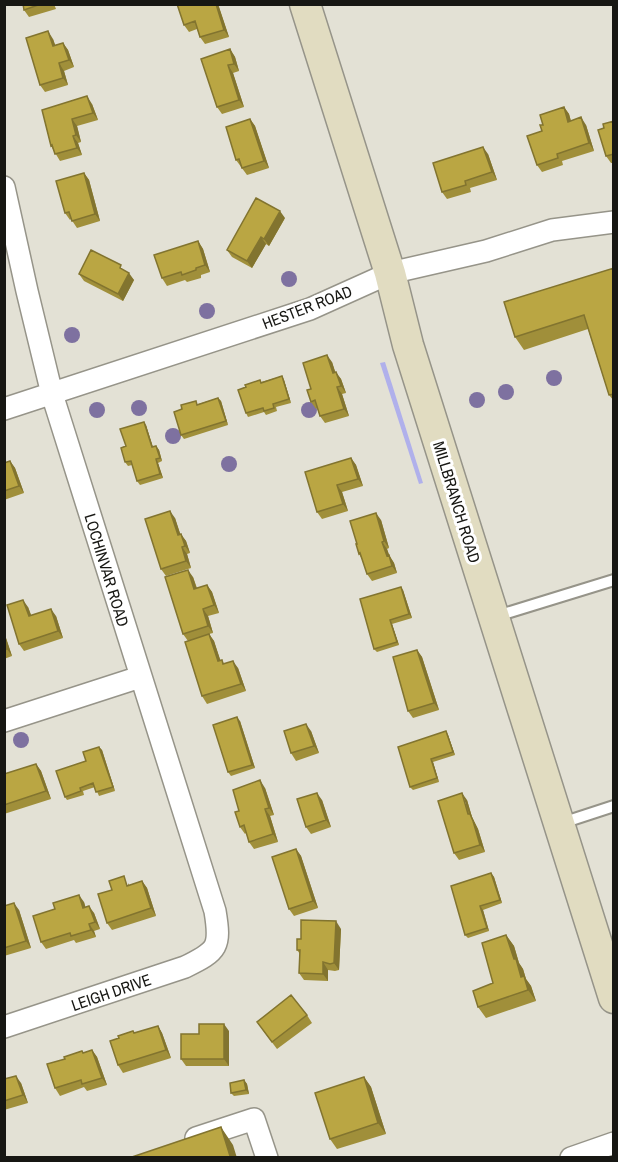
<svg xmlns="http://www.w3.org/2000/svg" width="618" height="1162" font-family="'Archivo Narrow',sans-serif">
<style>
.green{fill:#b0b0eb}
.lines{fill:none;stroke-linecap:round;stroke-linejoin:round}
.service-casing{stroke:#969489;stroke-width:14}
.minor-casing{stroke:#969489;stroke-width:24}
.secondary-casing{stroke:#969489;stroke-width:33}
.service{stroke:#fff;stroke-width:10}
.minor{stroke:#fff;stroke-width:21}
.secondary{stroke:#e1dcc1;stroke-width:30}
.tree{fill:#7e71a0}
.wall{fill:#a08f3a}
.shaded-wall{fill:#82742f}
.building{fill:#baa643;stroke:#82742f;stroke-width:1.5}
.labels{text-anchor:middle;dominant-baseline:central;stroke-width:6;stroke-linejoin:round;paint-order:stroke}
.street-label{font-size:16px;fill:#171713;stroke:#fff}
</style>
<rect width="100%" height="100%" fill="#e3e1d5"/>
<path class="green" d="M 385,362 L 423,483 L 419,484 L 380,363 Z"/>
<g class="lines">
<defs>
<path id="service" d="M 497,616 L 614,580
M 562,823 L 614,806"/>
<path id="minor" d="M 4,187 L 27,291 L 52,394 L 215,911 C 221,947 218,951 185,967 L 4,1027
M 4,409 L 310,309 L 390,273 L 486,251 L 552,230 L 614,222
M 4,721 L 140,677
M 196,1138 L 254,1119 L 267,1158
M 571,1158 L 614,1143"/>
<path id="secondary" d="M 305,4 L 390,273 L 408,345 L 614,998"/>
</defs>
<use href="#service" class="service-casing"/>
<use href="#minor" class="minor-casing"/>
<use href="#secondary" class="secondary-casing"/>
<use href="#service" class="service"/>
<use href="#minor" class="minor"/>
<use href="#secondary" class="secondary"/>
</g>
<g class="tree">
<circle cx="289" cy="279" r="8"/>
<circle cx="207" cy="311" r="8"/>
<circle cx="72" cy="335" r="8"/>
<circle cx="554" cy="378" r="8"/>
<circle cx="506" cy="392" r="8"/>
<circle cx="477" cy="400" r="8"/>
<circle cx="139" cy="408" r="8"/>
<circle cx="97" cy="410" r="8"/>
<circle cx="309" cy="410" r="8"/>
<circle cx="173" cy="436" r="8"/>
<circle cx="229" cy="464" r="8"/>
<circle cx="21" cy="740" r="8"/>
</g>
<path class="wall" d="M 23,4 L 54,4 L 56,9 L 29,17 L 24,10 Z
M 218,4 L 229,37 L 205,44 L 200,37 L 197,29 L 189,32 L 184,25 Z
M 53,39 L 55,45 L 63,43 L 68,50 L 74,67 L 64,71 L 68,85 L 45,92 L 40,85 Z
M 230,49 L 235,57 L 239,71 L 233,73 L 244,107 L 222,114 L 217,107 Z
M 92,104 L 98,120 L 77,126 L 81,142 L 78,143 L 82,155 L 60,161 L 51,146 L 42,110 Z
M 564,107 L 569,114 L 571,121 L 586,125 L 594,151 L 562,161 L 563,165 L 542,172 L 537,165 L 543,125 Z
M 250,119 L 255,126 L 269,168 L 247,175 L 236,160 Z
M 614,121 L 614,163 L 611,163 L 606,156 L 604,128 Z
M 488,154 L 497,180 L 470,188 L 471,192 L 447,199 L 442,192 Z
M 84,173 L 89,180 L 100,221 L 77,228 L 71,219 L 70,220 L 65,213 Z
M 285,218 L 269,246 L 266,244 L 252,268 L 232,257 L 227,250 Z
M 198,241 L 203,249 L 210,272 L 201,275 L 201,278 L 187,282 L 185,280 L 167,286 L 162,278 Z
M 614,268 L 614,401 L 609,395 L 588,329 L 524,350 L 515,337 Z
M 125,271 L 134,280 L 123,301 L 84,281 L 79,274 Z
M 332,362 L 335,372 L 341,379 L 346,393 L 342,394 L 349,416 L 325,423 L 320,416 L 317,408 L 316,409 L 311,402 L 311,389 Z
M 282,376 L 284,380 L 291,403 L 276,407 L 277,411 L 266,415 L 264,412 L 248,417 L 246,413 L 246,387 L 260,380 L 261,382 Z
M 218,398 L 221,401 L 228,425 L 184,439 L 181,435 L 198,404 Z
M 146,425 L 153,447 L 156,446 L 159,450 L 162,461 L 158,463 L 163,478 L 140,485 L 137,481 L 132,465 L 128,466 L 125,462 L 126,446 Z
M 351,458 L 356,465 L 363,486 L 342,492 L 348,511 L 322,519 L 317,512 Z
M 10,461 L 15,468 L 24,493 L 4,500 L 4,463 Z
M 175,518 L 180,534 L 186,541 L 190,553 L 187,554 L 191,568 L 166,576 L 161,569 Z
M 381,520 L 389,548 L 387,549 L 389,555 L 394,563 L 397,573 L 372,581 L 367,574 L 362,559 L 359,554 L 357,544 Z
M 193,577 L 197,588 L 207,585 L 212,592 L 219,613 L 208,616 L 213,633 L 209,634 L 214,641 L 220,660 L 224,663 L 238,668 L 246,691 L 207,704 L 202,696 L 188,641 L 183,634 Z
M 403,590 L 412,618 L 392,624 L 399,645 L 377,652 L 374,649 Z
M 28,607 L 31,615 L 56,616 L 63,638 L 24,651 L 19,644 Z
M 4,632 L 12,656 L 4,659 Z
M 417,650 L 422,657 L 439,710 L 413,718 L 408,711 Z
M 240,721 L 255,768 L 231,776 L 228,772 Z
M 311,731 L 319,753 L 296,761 L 291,753 Z
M 446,731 L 448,735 L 455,755 L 433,762 L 439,782 L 413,790 L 410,787 Z
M 99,747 L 102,750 L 115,791 L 99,796 L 95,787 L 83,791 L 84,795 L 67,800 L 65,797 L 86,761 Z
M 36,764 L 41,771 L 51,799 L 4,814 L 4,774 Z
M 265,788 L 274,815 L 270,816 L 278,842 L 254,849 L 249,842 L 246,833 L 245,834 L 240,827 L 239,811 Z
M 322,800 L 331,827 L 311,834 L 306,827 Z
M 467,800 L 472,817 L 478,829 L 485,852 L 459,860 L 454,853 Z
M 296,849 L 301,856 L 318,908 L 294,916 L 289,909 Z
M 491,873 L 494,877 L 502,903 L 483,910 L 489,931 L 468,938 L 465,935 Z
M 142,881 L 147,888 L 156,916 L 112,930 L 107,923 L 129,883 L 129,885 Z
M 84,902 L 85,907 L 94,913 L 100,929 L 94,931 L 96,937 L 76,943 L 74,940 L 46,949 L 41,942 Z
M 4,906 L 19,910 L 31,948 L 4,956 Z
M 341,929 L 339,970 L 335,971 L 328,970 L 328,981 L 304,980 L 299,973 L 300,954 L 297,950 L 301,939 Z
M 506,935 L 514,946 L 519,963 L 523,969 L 526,979 L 531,986 L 536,1001 L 486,1018 L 478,1007 L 493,983 Z
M 307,1015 L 312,1023 L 277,1049 L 262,1029 Z
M 158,1026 L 162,1033 L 171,1058 L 123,1073 L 118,1065 L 119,1038 L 133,1031 L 134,1033 Z
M 229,1031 L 229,1066 L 186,1066 L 181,1059 L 199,1034 Z
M 92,1050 L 97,1057 L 107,1085 L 87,1091 L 84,1087 L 60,1096 L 55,1088 L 83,1053 Z
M 364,1077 L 371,1087 L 386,1134 L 337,1149 L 330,1139 Z
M 4,1079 L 21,1083 L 28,1103 L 4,1110 Z
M 244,1080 L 247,1084 L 249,1094 L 234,1096 L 231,1093 Z"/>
<path class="shaded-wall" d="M 216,4 L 218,4 L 229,37 L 224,30 Z
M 48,31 L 53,39 L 58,53 L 53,46 Z
M 63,43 L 68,50 L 74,67 L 69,60 Z
M 230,49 L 235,57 L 239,71 L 234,64 Z
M 59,63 L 64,71 L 68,85 L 63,78 Z
M 228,65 L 233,73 L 244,107 L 239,100 Z
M 87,96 L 92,104 L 98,120 L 93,113 Z
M 564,107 L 569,114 L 573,129 L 568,122 Z
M 581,117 L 586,125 L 594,151 L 589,143 Z
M 72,119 L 77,126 L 81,142 L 76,135 Z
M 250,119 L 255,126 L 269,168 L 264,161 Z
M 73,136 L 78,143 L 82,155 L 77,148 Z
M 483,147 L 488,154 L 497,180 L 492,172 Z
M 84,173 L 89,180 L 100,221 L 95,214 Z
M 280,211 L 285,218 L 269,246 L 264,239 Z
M 261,237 L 266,244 L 252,268 L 247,261 Z
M 198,241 L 203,249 L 210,272 L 205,265 Z
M 129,273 L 134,280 L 123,301 L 118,294 Z
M 327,355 L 332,362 L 338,380 L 333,373 Z
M 336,372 L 341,379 L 346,393 L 341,386 Z
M 282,376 L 284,380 L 291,403 L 289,399 Z
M 337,387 L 342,394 L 349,416 L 344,409 Z
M 218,398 L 221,401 L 228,425 L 226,421 Z
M 144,422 L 146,425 L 154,451 L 152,447 Z
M 156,446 L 159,450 L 162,461 L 160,458 Z
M 351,458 L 356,465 L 363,486 L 358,479 Z
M 156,459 L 158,463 L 163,478 L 160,474 Z
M 10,461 L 15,468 L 24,493 L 19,486 Z
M 337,485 L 342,492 L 348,511 L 343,504 Z
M 170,511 L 175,518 L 183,542 L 178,535 Z
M 376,513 L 381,520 L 389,548 L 384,541 Z
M 181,534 L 186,541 L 190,553 L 185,546 Z
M 382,542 L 387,549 L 392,563 L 387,556 Z
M 182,547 L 187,554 L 191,568 L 186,561 Z
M 389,555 L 394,563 L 397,573 L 392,566 Z
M 188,570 L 193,577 L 199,596 L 194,589 Z
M 207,585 L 212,592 L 219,613 L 214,605 Z
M 401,587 L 403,590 L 412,618 L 409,614 Z
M 23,600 L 28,607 L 34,623 L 29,616 Z
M 51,609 L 56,616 L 63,638 L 58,631 Z
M 203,609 L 208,616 L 213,633 L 208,626 Z
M 390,620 L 392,624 L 399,645 L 397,642 Z
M 4,632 L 12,656 L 7,649 L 4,640 Z
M 209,634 L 214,641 L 223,668 L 218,661 Z
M 417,650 L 422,657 L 439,710 L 434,703 Z
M 233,661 L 238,668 L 246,691 L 241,684 Z
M 237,717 L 240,721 L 255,768 L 252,765 Z
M 306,724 L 311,731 L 319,753 L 314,746 Z
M 446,731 L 448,735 L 455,755 L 453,752 Z
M 99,747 L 102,750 L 115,791 L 113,787 Z
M 431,759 L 433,762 L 439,782 L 437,778 Z
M 36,764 L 41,771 L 51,799 L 46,791 Z
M 260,780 L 265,788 L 274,815 L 269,808 Z
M 317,793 L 322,800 L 331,827 L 326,820 Z
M 462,793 L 467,800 L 472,817 L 478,829 L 485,852 L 480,845 Z
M 265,809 L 270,816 L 278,842 L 273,834 Z
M 296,849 L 301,856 L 318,908 L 313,901 Z
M 491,873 L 494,877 L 502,903 L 500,900 Z
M 142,881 L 147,888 L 156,916 L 151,908 Z
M 79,895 L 84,902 L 88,915 L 83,908 Z
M 14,903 L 19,910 L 31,948 L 26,941 Z
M 89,906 L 94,913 L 100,929 L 95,922 Z
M 480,906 L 483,910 L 489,931 L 487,928 Z
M 336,921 L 341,929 L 339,970 L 334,963 Z
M 89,924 L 94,931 L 96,937 L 91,930 Z
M 506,935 L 514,946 L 519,963 L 523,969 L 526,979 L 531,986 L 536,1001 L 528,990 L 521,977 L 514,959 Z
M 323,962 L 328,970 L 328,981 L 323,974 Z
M 224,1024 L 229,1031 L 229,1066 L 224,1059 Z
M 158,1026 L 162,1033 L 171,1058 L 166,1050 Z
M 92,1050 L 97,1057 L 107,1085 L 102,1078 Z
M 16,1076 L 21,1083 L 28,1103 L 23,1095 Z
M 364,1077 L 371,1087 L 386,1134 L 378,1123 Z
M 244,1080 L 247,1084 L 249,1094 L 246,1090 Z
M 221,1127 L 233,1145 L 237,1158 L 231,1158 L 230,1156 Z"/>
<path class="building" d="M 23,4 L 41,4 L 24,10 Z
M 177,4 L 216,4 L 224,30 L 200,37 L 195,21 L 184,25 Z
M 48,31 L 53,46 L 63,43 L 69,60 L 59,63 L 63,78 L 40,85 L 26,38 Z
M 230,49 L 234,64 L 228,65 L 239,100 L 217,107 L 201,59 Z
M 87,96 L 93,113 L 72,119 L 76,135 L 73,136 L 77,148 L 55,154 L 52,145 L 51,146 L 42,110 Z
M 564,107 L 568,122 L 581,117 L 589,143 L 557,154 L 558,158 L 537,165 L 527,136 L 542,131 L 540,125 L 543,125 L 540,115 Z
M 250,119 L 264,161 L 242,168 L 239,159 L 236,160 L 226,127 Z
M 614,121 L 614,154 L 606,156 L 598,130 L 604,128 L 603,124 Z
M 483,147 L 492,172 L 465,181 L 466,185 L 442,192 L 433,163 Z
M 84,173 L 95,214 L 72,221 L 69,212 L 65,213 L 56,181 Z
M 256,198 L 280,211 L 264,239 L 261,237 L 247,261 L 227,250 Z
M 198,241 L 205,265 L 196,268 L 196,270 L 182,275 L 181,272 L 162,278 L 154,255 Z
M 91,250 L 121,265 L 120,268 L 129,273 L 118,294 L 79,274 Z
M 614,268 L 614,394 L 609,395 L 584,315 L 515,337 L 504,302 Z
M 327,355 L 333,373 L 336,372 L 341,386 L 337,387 L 344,409 L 320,416 L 315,400 L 311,402 L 307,390 L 311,389 L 303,363 Z
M 282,376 L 289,399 L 273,404 L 274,408 L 264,411 L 263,408 L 246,413 L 238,390 L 246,387 L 245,385 L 260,380 L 261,383 Z
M 218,398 L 226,421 L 181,435 L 174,412 L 182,409 L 181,405 L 196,401 L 197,405 Z
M 144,422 L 152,447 L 156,446 L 160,458 L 156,459 L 160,474 L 137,481 L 131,461 L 125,462 L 121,448 L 126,446 L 120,429 Z
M 351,458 L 358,479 L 337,485 L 343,504 L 317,512 L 305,472 Z
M 10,461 L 19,486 L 4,491 L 4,463 Z
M 170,511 L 178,535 L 181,534 L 185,546 L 182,547 L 186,561 L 161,569 L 145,519 Z
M 376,513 L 384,541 L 382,542 L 387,556 L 389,555 L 392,566 L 367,574 L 360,553 L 359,554 L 356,544 L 357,544 L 350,521 Z
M 188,570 L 194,589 L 207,585 L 214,605 L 203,609 L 208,626 L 183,634 L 165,577 Z
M 401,587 L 409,614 L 390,620 L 397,642 L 374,649 L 360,599 Z
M 23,600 L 29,616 L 51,609 L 58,631 L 19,644 L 7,605 Z
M 209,634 L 218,661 L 222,660 L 223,664 L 233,661 L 241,684 L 202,696 L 185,642 Z
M 4,640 L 7,649 L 4,650 Z
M 417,650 L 434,703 L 408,711 L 393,657 Z
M 237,717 L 252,765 L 228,772 L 213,725 Z
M 306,724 L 314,746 L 291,753 L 284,731 Z
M 446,731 L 453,752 L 431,759 L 437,778 L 410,787 L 398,747 Z
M 99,747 L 113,787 L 96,792 L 93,783 L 80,788 L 81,791 L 65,797 L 56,771 L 86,761 L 83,752 Z
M 36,764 L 46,791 L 4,805 L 4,774 Z
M 260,780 L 269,808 L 265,809 L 273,834 L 249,842 L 244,825 L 240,827 L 235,812 L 239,811 L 233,790 Z
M 317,793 L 326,820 L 306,827 L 297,799 Z
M 462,793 L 468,814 L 470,814 L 473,821 L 480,845 L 454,853 L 438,801 Z
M 296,849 L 313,901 L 289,909 L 272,857 Z
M 491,873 L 500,900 L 480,906 L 487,928 L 465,935 L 451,886 Z
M 124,876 L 127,886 L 142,881 L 151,908 L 107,923 L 98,894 L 112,890 L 109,881 Z
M 79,895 L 83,908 L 89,906 L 95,922 L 89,924 L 91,930 L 71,936 L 70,933 L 41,942 L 33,916 L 55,909 L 53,903 Z
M 14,903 L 26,941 L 4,948 L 4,906 Z
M 301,920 L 336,921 L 334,963 L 330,964 L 323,962 L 323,974 L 299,973 L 300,950 L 297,950 L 297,939 L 301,939 Z
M 506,935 L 514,959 L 516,959 L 521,977 L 524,976 L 528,990 L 478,1007 L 473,991 L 493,983 L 482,943 Z
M 291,995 L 307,1015 L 272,1042 L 257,1022 Z
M 199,1024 L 224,1024 L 224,1059 L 181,1059 L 181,1034 L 199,1034 Z
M 158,1026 L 166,1050 L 118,1065 L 110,1041 L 119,1038 L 118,1036 L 133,1031 L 134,1033 Z
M 92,1050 L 102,1078 L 82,1084 L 81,1080 L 55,1088 L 47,1064 L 65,1059 L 64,1057 L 82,1051 L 83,1053 Z
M 16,1076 L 23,1095 L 4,1101 L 4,1079 Z
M 364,1077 L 378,1123 L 330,1139 L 315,1093 Z
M 244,1080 L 246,1090 L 231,1093 L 230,1083 Z
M 221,1127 L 230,1156 L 225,1158 L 129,1158 Z"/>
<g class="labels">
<g class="street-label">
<text transform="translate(307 307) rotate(-21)">HESTER ROAD</text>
<text transform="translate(457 502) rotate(73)">MILLBRANCH ROAD</text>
<text transform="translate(107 570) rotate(73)">LOCHINVAR ROAD</text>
<text transform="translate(111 992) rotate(-19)">LEIGH DRIVE</text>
</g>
</g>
<rect width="618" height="1162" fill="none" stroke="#171713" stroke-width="12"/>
</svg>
